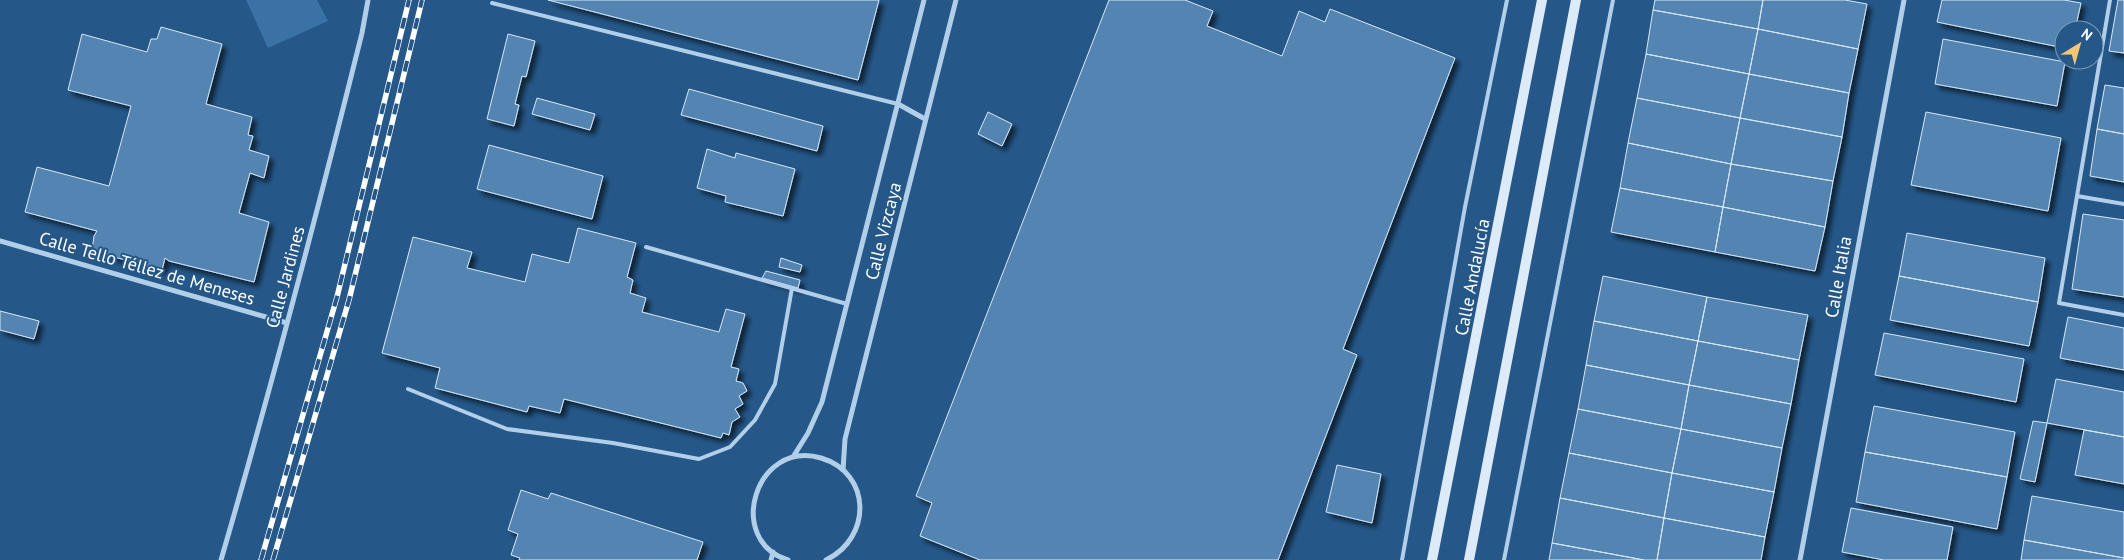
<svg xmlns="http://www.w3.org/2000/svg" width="2124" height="560" font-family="'PT Sans',sans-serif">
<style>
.green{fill:#3a72a6}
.building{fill:#5284b2;stroke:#d6e8f7;filter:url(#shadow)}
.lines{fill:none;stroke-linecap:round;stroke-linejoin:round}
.lane{stroke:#b2cfe9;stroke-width:4}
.street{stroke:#b2cfe9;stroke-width:5}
.secondary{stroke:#ddeaf8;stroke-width:10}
.rail-casing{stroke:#fff;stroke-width:5.5}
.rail{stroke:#255889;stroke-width:4;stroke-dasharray:11;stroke-linecap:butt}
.labels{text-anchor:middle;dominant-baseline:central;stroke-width:4;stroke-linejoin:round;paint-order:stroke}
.street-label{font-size:18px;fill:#fff;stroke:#255889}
</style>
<defs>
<filter id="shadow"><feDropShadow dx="4.5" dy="4.5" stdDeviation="2.5" flood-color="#0009"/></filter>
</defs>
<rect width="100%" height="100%" fill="#255889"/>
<path class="green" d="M 246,0 L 317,0 L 328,21 L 268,48 Z"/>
<path class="building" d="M 548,0 L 879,0 L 858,80 Z
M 1109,0 L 1185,0 L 1213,11 L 1207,26 L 1282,56 L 1299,11 L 1325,22 L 1330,9 L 1455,58 L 1343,349 L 1357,355 L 1278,560 L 980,560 L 920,536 L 932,503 L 916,496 Z
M 1655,0 L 1763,0 L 1758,29 L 1653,10 Z
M 1763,0 L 1845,0 L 1867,4 L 1858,49 L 1758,29 Z
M 1942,0 L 2064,0 L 2081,3 L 2075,30 L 2064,30 L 2064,48 L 1937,22 Z
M 2118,0 L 2124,0 L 2124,53 L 2109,51 Z
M 1653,10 L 1758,29 L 1749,74 L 1646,54 Z
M 161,27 L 222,44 L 206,104 L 252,117 L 248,135 L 253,136 L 249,150 L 269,156 L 264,178 L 250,173 L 239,213 L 269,222 L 254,282 L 169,261 L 165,258 L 162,270 L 92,251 L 94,236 L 97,231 L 25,212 L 37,167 L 109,186 L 131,106 L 68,90 L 82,34 L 147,52 L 151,39 L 157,39 Z
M 1758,29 L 1858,49 L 1849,93 L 1749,74 Z
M 508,34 L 535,41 L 526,77 L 522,76 L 515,104 L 519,105 L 514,126 L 487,119 Z
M 1943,39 L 2065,62 L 2057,106 L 1935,84 Z
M 1646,54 L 1749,74 L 1740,118 L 1637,98 Z
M 1749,74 L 1849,93 L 1842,137 L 1740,118 Z
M 2105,85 L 2124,88 L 2124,134 L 2097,129 Z
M 689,89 L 823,126 L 817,151 L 681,115 Z
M 537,98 L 595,114 L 590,130 L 532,114 Z
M 1637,98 L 1740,118 L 1731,164 L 1628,143 Z
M 988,112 L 1012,124 L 1002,146 L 978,134 Z
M 1926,112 L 2061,138 L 2048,211 L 1911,185 Z
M 1740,118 L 1842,137 L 1833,181 L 1731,164 Z
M 2097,129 L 2124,134 L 2124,182 L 2090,176 Z
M 1628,143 L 1731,164 L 1723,207 L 1620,188 Z
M 489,145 L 603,176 L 592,219 L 477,189 Z
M 707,149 L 735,158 L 736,153 L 795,169 L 783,216 L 725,202 L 726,196 L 697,188 Z
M 1731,164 L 1833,181 L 1825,227 L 1723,207 Z
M 1620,188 L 1723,207 L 1715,252 L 1611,232 Z
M 1723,207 L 1825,227 L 1815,271 L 1715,252 Z
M 2083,214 L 2124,220 L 2124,297 L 2072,289 Z
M 578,228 L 636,243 L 627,277 L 633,280 L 630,293 L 646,298 L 642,312 L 719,332 L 726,309 L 745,314 L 731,367 L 739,369 L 736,381 L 743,383 L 747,391 L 739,396 L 743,404 L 735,409 L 740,417 L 732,422 L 729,435 L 723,433 L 721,438 L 564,399 L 560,413 L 529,406 L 527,412 L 435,388 L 440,368 L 382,353 L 413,237 L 472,252 L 467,268 L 525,282 L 532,254 L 569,263 Z
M 1907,233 L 2045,258 L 2038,302 L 1899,276 Z
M 781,258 L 802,265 L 800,272 L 779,267 Z
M 766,271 L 800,280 L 798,288 L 762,278 Z
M 1603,276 L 1707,297 L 1698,341 L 1594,321 Z
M 1899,276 L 2038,302 L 2029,346 L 1890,320 Z
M 1707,297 L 1808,315 L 1799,360 L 1698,341 Z
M 0,311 L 39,321 L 34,339 L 0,330 Z
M 2068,317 L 2124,328 L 2124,370 L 2060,358 Z
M 1594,321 L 1698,341 L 1689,385 L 1586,365 Z
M 1884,333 L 2024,359 L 2016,402 L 1875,375 Z
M 1698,341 L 1799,360 L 1791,404 L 1689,385 Z
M 1586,365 L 1689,385 L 1681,429 L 1578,409 Z
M 2056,379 L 2124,392 L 2124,437 L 2047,423 Z
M 1689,385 L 1791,404 L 1782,448 L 1681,429 Z
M 1874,406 L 2015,432 L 2007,477 L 1865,452 Z
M 1578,409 L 1681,429 L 1672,473 L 1569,453 Z
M 2033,421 L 2047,423 L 2035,482 L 2020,479 Z
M 1681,429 L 1782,448 L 1774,492 L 1672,473 Z
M 2084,430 L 2124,437 L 2124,484 L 2075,475 Z
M 1865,452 L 2007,477 L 1997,529 L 1856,502 Z
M 1569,453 L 1672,473 L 1664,518 L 1560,498 Z
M 1337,465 L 1381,474 L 1372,523 L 1326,512 Z
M 1672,473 L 1774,492 L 1765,537 L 1664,518 Z
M 521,490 L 548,499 L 551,493 L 703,542 L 697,560 L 519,560 L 520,558 L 511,555 L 518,534 L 508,530 Z
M 2032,496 L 2124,512 L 2124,558 L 2024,540 Z
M 1560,498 L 1664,518 L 1657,560 L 1644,560 L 1552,543 Z
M 1851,508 L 1953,527 L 1947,560 L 1884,560 L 1842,552 Z
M 1664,518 L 1765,537 L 1761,560 L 1657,560 Z
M 2024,540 L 2124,558 L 2124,560 L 2021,560 Z
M 1552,543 L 1644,560 L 1549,560 Z"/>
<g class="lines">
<path class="lane" d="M 2110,0 L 2059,303 L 2124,315
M 492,3 L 898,104
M 2077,196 L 2124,204
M 646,247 L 847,304
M 408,389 L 507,429 L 613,443 L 699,459 L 730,447 L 755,420 L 775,384 L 792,288
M 1402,560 L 1465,207 L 1507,0
M 1504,560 L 1613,0"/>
<path class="street" d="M 898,104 L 925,119
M 0,241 L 287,323
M 793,457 L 808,433 L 822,402 L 924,0
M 843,470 L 845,439 L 956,0
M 221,560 C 272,385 318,210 362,33 L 368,0
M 771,560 L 773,552
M 788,560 C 725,541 755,439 821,458 C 872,473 872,538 826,560
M 1800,560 L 1904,0"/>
<path class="secondary" d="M 1432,560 L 1542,0
M 1469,560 L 1576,0"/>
<defs>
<path id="rail" d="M 261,560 L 337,297 L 409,0
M 273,560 L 349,300 L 422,0"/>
</defs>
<use href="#rail" class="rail-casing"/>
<use href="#rail" class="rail"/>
</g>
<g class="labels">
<g class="street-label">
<text transform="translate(883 231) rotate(-76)">Calle Vizcaya</text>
<text transform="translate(147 268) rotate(16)">Calle Tello Téllez de Meneses</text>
<text transform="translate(285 277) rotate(-75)">Calle Jardines</text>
<text transform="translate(1472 277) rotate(-79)">Calle Andalucía</text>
<text transform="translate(1838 277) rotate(-80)">Calle Italia</text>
</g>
</g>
<g transform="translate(2079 45) rotate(37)"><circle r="24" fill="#255889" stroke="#7c9bb8"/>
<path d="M0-4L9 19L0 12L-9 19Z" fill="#f3c677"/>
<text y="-8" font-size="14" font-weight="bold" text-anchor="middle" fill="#ffffff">N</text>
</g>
</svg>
